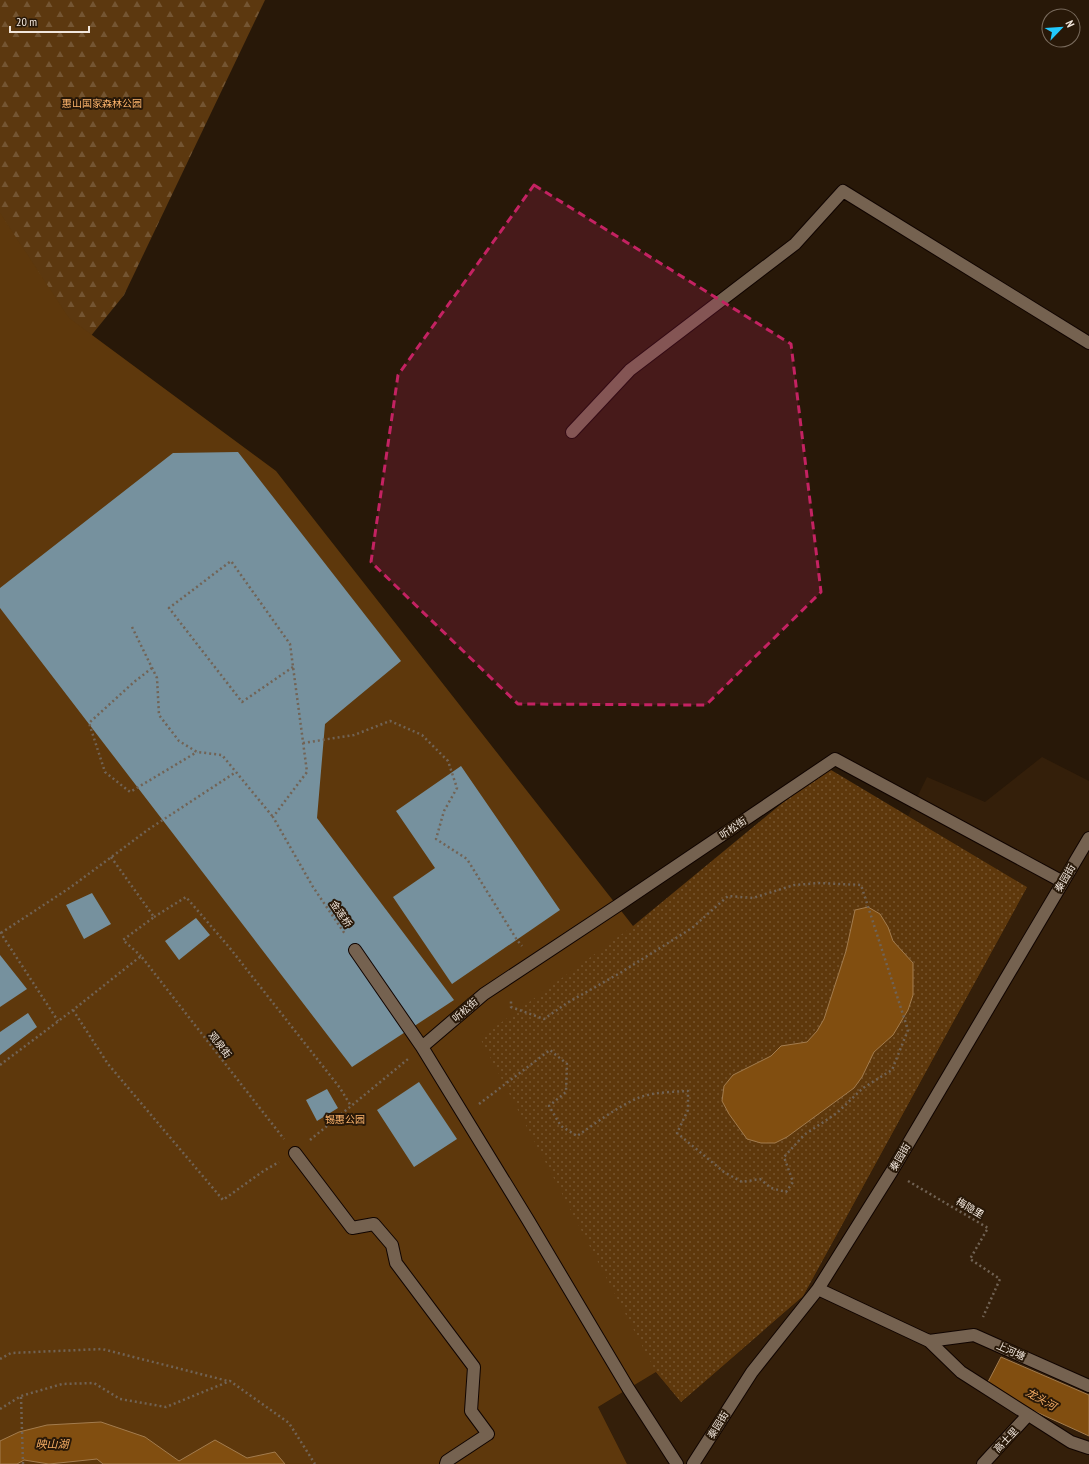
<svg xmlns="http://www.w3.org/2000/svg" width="1089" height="1464" font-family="'PT Sans Narrow','Noto Sans SC',sans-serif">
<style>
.built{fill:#341f0a}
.forest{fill:url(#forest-firs)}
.park{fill:#5e380c}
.garden{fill:url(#garden-dots)}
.water{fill:#814e10;stroke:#a37c4e}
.building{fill:#76919e}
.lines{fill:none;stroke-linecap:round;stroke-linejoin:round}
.minor-casing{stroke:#100400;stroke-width:14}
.path{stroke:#716355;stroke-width:2.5;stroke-dasharray:2 3;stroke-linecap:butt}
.minor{stroke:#756250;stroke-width:12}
.marked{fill:#c42262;fill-opacity:0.2;stroke:#c42262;stroke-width:3;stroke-dasharray:8 5;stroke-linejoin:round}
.labels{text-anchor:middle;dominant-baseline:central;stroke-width:4;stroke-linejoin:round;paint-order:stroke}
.park-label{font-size:10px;fill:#fcb36b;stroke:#281808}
.street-label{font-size:10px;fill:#f2e7dd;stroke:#281808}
.water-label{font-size:11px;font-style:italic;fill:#f5ad64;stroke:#281808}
</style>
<defs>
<pattern id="forest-firs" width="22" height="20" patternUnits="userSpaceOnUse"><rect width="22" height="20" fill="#5c380f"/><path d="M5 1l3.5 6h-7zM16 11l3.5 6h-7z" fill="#745532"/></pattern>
<pattern id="garden-dots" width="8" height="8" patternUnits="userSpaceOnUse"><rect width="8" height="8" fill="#5e380c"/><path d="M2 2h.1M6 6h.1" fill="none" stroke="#76552f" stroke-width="1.8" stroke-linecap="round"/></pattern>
</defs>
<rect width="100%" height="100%" fill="#281808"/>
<path class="built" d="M 1042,757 L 1089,781 L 1089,1464 L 627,1464 L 598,1407 L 656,1372 L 681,1402 L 1027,887 L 908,816 L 927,777 L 985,802 Z"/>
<path class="forest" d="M 0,0 L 265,0 L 124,295 L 0,448 Z"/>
<path class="park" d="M 0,213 L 69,318 L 276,471 L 633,926 L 1027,887 L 803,1296 L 681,1402 L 656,1372 L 598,1407 L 627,1464 L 0,1464 Z"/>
<path class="garden" d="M 826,767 L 1027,887 L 803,1296 L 681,1402 L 656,1372 L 480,1038 L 633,926 Z"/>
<path class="water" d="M 868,907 L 880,914 L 888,927 L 893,941 L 913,963 L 913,995 L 908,1010 L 893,1035 L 874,1052 L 862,1077 L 854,1088 L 787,1137 L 775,1143 L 761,1143 L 747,1139 L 729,1114 L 722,1101 L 724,1086 L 733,1075 L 771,1056 L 781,1046 L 807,1042 L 817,1031 L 824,1019 L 846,951 L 855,910 Z
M 1001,1357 L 1089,1395 L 1089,1436 L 1021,1405 L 988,1382 Z
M 101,1422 L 145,1437 L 179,1461 L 215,1440 L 247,1458 L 275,1452 L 285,1464 L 103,1464 L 97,1459 L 49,1464 L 24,1460 L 17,1464 L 0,1464 L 0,1441 L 19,1432 L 47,1425 Z"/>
<path class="building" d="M 238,452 L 401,661 L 325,724 L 317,818 L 454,1000 L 352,1067 L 0,608 L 0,588 L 173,453 Z
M 461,766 L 560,910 L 452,984 L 393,897 L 435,868 L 396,811 Z
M 92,893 L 111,924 L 84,939 L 66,905 Z
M 196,918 L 210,935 L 179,960 L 165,941 Z
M 0,955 L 27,989 L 0,1007 Z
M 28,1013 L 37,1027 L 0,1055 L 0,1032 Z
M 419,1082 L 457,1139 L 414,1167 L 377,1110 Z
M 327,1089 L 338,1108 L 317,1121 L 306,1100 Z"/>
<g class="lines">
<defs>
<path id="minor" d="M 572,432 L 630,370 L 795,244 L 843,191 L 1089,343
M 355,950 L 422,1047 L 528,1220 L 628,1388 L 677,1464
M 422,1047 L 484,994 L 617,906 L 835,759 L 1063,882
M 295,1153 L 352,1228 L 374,1224 L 392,1245 L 396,1263 L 474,1367 L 471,1411 L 488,1434 L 447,1461 L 446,1464
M 818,1289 L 929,1341 L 961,1372 L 1071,1442 L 1089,1448
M 929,1341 L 974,1335 L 1089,1386
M 693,1464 L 752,1372 L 818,1289 L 892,1171 L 1089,838
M 983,1464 L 1028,1415"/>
</defs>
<use href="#minor" class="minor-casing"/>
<path class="path" d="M 132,627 L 157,678 L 159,715 L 179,741 L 197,752 L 222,755 L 236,772
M 293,667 L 242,702 L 169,608 L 231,561 L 290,644 L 307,772 L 273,817 L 313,887 L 345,934
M 152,668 L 134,682 L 89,723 L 105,772 L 130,792 L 197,752
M 303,743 L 354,735 L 390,721 L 422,735 L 448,761 L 457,788 L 444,811 L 436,839 L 467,859 L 517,940 L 522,946
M 111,857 L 154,917 L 123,940 L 141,956
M 154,917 L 186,897 L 229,947 L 340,1088 L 351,1106
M 0,932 L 58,1021
M 1,933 L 71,887 L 149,829 L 236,772 L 273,817
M 73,1010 L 108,1064 L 223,1200 L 262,1172 L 279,1162
M 0,1065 L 73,1010 L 141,956 L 284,1139
M 479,1104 L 550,1050 L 567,1064 L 566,1092 L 549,1106 L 561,1126 L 577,1136 C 596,1123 617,1107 638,1098 C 653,1092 672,1092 688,1091 L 688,1110 L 677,1133 L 724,1172 L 742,1182 L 760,1179 L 771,1188 L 786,1192 L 793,1182 L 784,1157 L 804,1135 L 837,1113 L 863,1088 L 892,1070 L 908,1030 L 861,885 L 820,883 L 794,885 L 753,898 L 728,896 L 692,928 L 620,973 L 567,1003 L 544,1019 L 511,1007 L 511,999
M 310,1140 L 408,1059
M 908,1181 L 988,1228 L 970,1259 L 1000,1279 L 983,1317
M 0,1359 L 11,1353 L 102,1349 L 228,1381
M 21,1397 L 23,1464
M 0,1409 L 21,1396 L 62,1384 L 94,1383 L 120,1399 L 166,1407 L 230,1381 L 289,1423 L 315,1464"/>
<use href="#minor" class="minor"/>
</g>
<path class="marked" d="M 534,185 L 791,344 L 821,592 L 706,705 L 518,704 L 371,562 L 398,375 Z"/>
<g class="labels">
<g class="park-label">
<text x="102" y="103">惠山国家森林公园</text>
<text x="345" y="1119">锡惠公园</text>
</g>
<g class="street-label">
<text transform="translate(733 828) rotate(-34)">听松街</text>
<text transform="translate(1065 878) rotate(-59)">秦园街</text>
<text transform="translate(341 914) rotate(56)">金莲桥</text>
<text transform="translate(465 1010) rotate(-41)">听松街</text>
<text transform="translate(220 1045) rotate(52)">观泉街</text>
<text transform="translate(900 1157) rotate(-59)">秦园街</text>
<text transform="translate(970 1208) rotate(31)">梅隐里</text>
<text transform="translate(1011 1351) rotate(24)">上河塘</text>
<text transform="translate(718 1425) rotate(-58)">秦园街</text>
<text transform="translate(1006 1440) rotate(-47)">高士里</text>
</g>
<g class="water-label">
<text transform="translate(1041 1399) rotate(29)">龙头河</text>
<text x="52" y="1444">映山湖</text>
</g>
</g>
<g transform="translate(1061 28) rotate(65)"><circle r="19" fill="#281808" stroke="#796b5d"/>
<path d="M0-3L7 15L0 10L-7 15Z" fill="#22c9fd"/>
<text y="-6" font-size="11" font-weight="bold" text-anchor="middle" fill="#f2e7dd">N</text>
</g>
<path d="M10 26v6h79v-6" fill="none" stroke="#f2e7dd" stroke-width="2"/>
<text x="16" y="26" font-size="12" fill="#f2e7dd" stroke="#281808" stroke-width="3" paint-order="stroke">20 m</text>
</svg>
